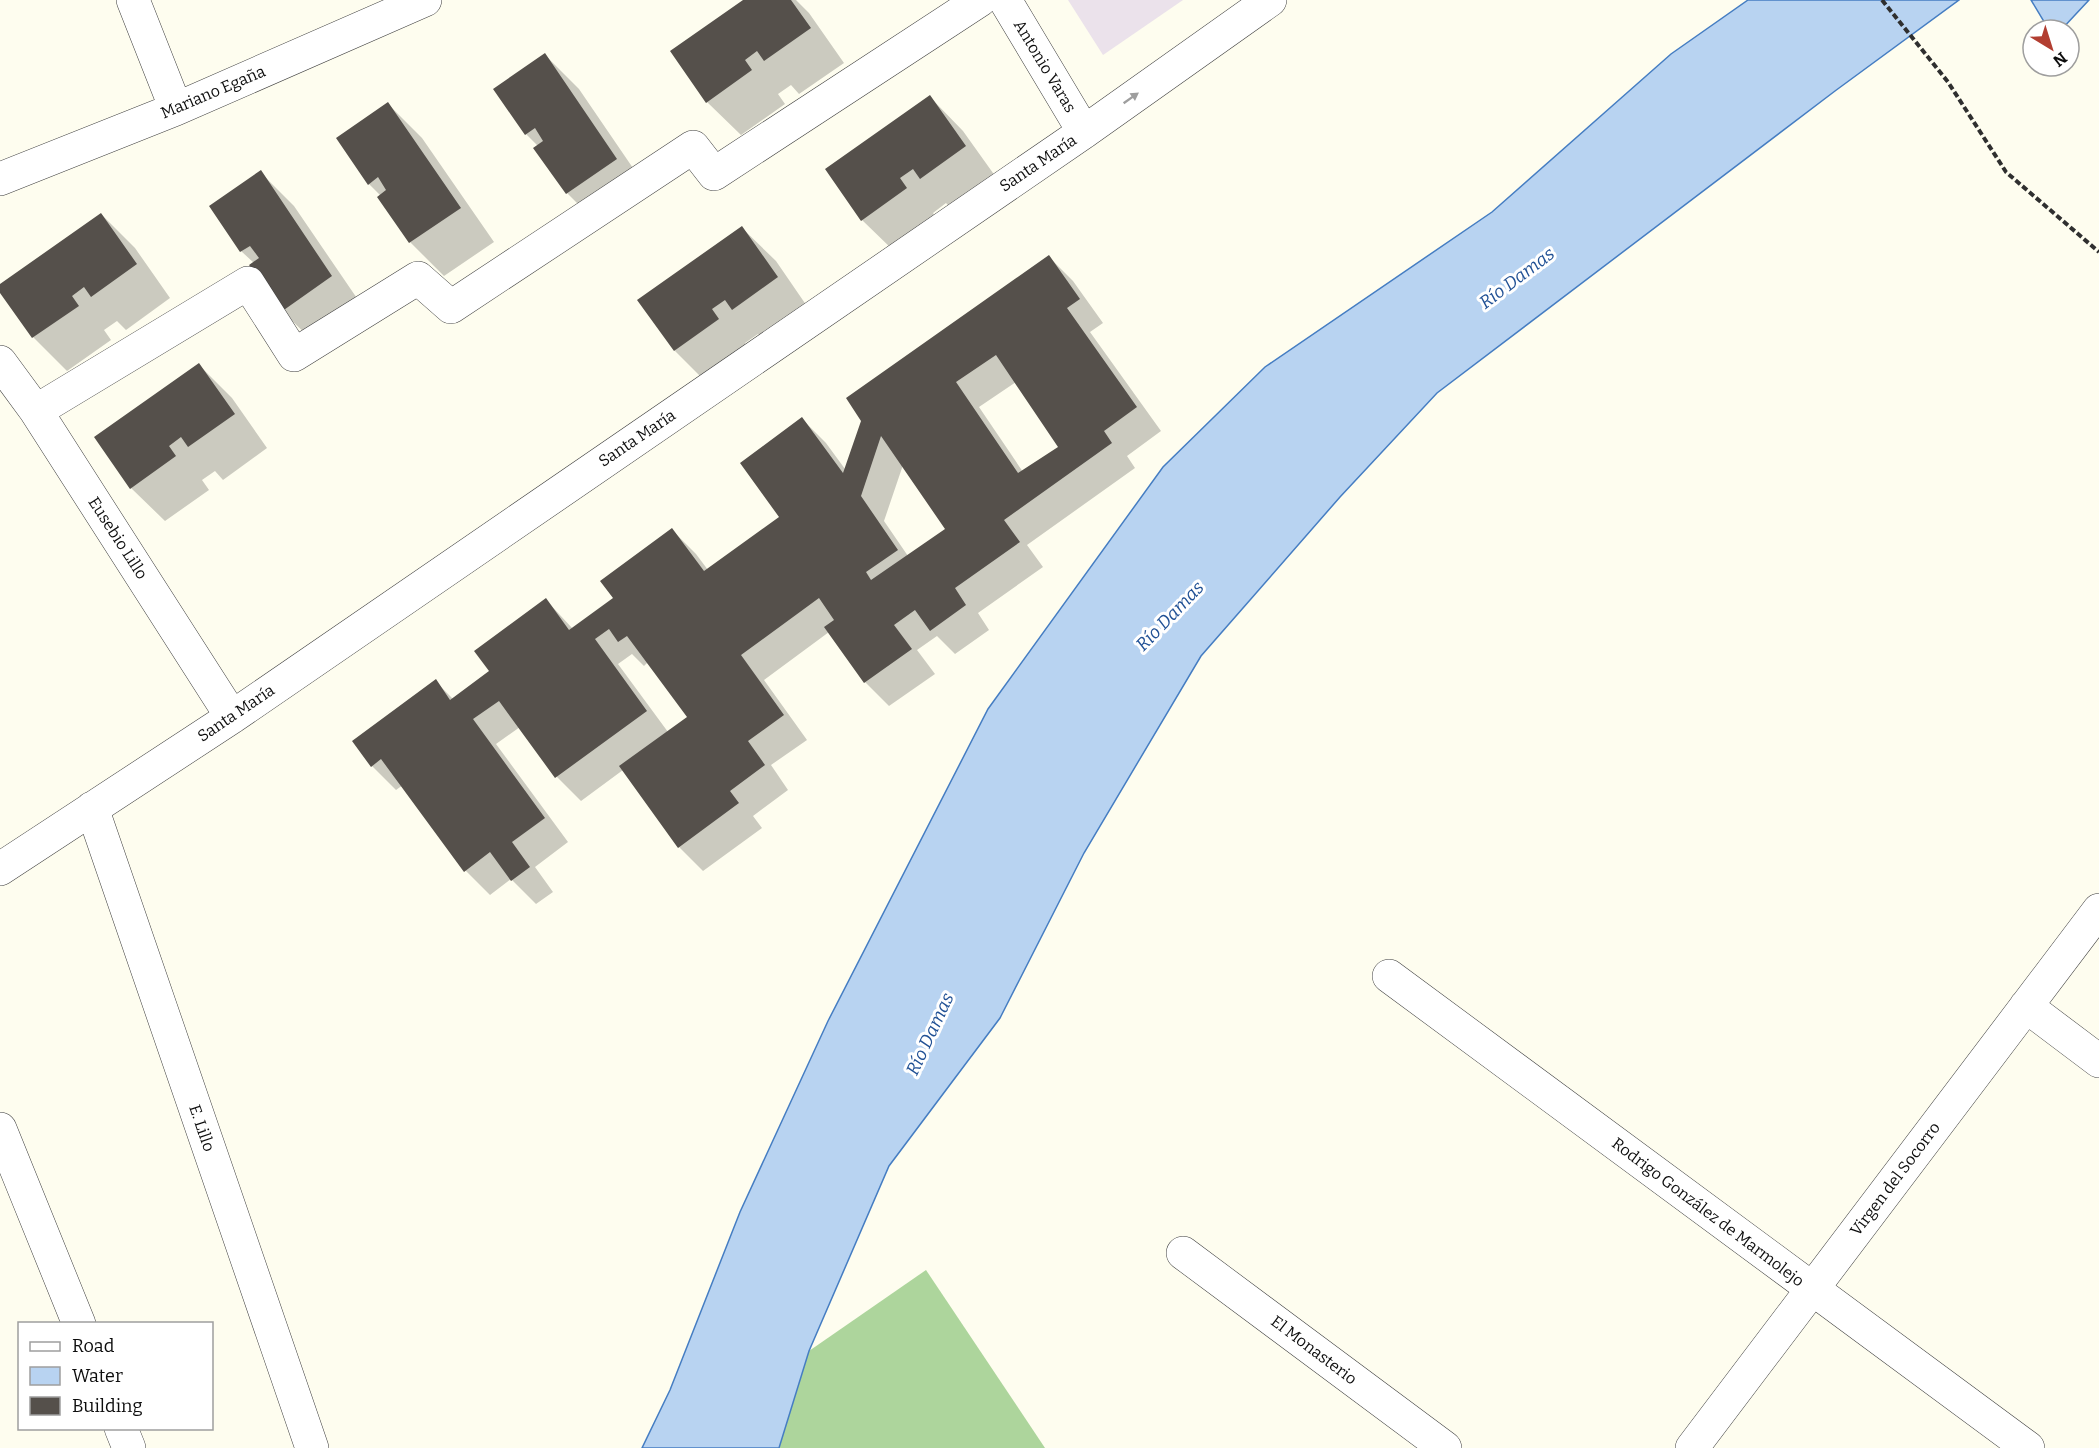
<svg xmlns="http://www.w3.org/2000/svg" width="2099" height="1448" font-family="Bitter,serif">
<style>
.industrial{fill:#ebe2eb}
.forest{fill:#add59c}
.water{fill:#b8d3f1;stroke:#457dc2;stroke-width:1.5}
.shadow{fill:#0003;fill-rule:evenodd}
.building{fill:#55504b;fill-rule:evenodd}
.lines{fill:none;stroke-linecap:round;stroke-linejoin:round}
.minor-casing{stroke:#404040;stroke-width:34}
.path{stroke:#2f2f2f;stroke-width:4;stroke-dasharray:6 3;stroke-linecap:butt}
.minor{stroke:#fff;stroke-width:33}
.oneway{fill:#9e9e9e}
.labels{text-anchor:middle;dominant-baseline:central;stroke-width:6;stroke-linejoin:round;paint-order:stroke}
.street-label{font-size:16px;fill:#0d0d0d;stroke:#fff}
.water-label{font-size:18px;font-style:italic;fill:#215195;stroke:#fff}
</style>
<rect width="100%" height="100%" fill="#fefdef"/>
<path class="industrial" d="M 1068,0 L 1183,0 L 1103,55 Z"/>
<path class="forest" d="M 926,1270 L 1045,1448 L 779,1448 L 809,1351 Z"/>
<path class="water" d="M 1748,0 L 1959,0 L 1835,91 L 1437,393 L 1340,497 L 1201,656 L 1084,853 L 1000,1018 L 889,1166 L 809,1351 L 779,1448 L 642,1448 L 670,1390 L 740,1212 L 828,1021 L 988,709 L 1163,467 L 1265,367 L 1492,212 L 1671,54 Z
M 2031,0 L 2089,0 L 2061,30 L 2049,30 Z"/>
<path class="shadow" d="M 745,0 L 796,0 L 809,13 L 844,63 L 799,94 L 791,85 L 778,94 L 785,104 L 741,135 L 707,102 Z
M 545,55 L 579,89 L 650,193 L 601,227 L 567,193 L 538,146 L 526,134 Z
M 930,97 L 963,131 L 998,180 L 954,212 L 946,203 L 933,213 L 940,223 L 896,253 L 862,220 Z
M 388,104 L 422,138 L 494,242 L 444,276 L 410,242 L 379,197 L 381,196 L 369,184 Z
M 260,172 L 294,206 L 365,310 L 316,344 L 282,311 L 254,263 L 241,251 Z
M 101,214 L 135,248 L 170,298 L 126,330 L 117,321 L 104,330 L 111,340 L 67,371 L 33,337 L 0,290 L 0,286 Z
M 742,228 L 776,261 L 811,312 L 767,343 L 758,334 L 745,343 L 752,353 L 708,384 L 675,351 Z
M 1049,257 L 1073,281 L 1103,323 L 1090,332 L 1161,431 L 1127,456 L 1135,468 L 1027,545 L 1043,567 L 978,613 L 989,630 L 955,654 L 937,636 L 917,650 L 935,674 L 889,706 L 865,682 L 829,632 L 764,680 L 807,740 L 771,765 L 788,790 L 753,816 L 762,828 L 703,871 L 679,847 L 623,770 L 581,801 L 557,777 L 520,727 L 496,744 L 568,842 L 535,867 L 553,892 L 536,904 L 511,879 L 490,895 L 466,871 L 403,785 L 396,790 L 372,766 L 435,681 L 453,699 L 491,672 L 546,600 L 573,629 L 615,598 L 672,530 L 696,554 L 708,570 L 781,517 L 802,419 L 826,443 L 845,469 ZM 1016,382 L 1060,447 L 1023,472 L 979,407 ZM 903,465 L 947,529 L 908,556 L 884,521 ZM 632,654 L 644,666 L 648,662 L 689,717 L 668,732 L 618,664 Z
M 199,365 L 232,398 L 267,448 L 223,480 L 215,471 L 202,480 L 209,490 L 165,521 L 131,488 Z"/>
<path class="building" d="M 743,0 L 791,0 L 811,28 L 764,61 L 757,51 L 745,60 L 752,70 L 706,103 L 670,51 Z
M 545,53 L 617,159 L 566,194 L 533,148 L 543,141 L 535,128 L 525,135 L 493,89 Z
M 930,95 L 966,146 L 920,179 L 913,169 L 900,178 L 907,188 L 861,221 L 825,169 Z
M 388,102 L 461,208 L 409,243 L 377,197 L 386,190 L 378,177 L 368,185 L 336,138 Z
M 261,170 L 332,276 L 281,312 L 249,265 L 259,258 L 250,246 L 240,252 L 209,206 Z
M 101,213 L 137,264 L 91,297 L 84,287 L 72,296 L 79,306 L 32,338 L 0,293 L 0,284 Z
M 742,226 L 778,277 L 732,310 L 725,300 L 712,309 L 719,319 L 674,351 L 637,300 Z
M 1049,255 L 1080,299 L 1067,308 L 1137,407 L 1104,431 L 1112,443 L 1004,520 L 1020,542 L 955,588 L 966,605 L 930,631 L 915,610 L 894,625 L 912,649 L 864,683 L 824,627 L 834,620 L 819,598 L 741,655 L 784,715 L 748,741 L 765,765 L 730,791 L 739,803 L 678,848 L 619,766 L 687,717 L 627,636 L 618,642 L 609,629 L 595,639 L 647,711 L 555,778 L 499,701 L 473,719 L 545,818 L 512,842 L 530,867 L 511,881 L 490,852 L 464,872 L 381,759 L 371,767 L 352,741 L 436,679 L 450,700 L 489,671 L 474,651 L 546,598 L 569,630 L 613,598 L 600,581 L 672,528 L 704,571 L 779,517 L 740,463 L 802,417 L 843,473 L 861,421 L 846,398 ZM 996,355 L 1058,447 L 1018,473 L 956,382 ZM 881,436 L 945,529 L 871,580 L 866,572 L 898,550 L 861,496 Z
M 199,363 L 235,414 L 188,447 L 181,437 L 169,446 L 176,456 L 130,489 L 94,437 Z"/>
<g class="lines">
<defs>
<path id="minor" d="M 133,0 L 176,109
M 1005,0 L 1084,132
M 0,179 L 176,109 L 425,0
M 0,362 L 36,411 L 232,717
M 36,411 L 248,283 L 294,355 L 418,278 L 451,307 L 693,147 L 714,174 L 980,0
M 92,808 L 312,1448
M 0,869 L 232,717 L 1084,132 L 1270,0
M 1389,976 L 2028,1448
M 2026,1006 L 2099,1061
M 0,1129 L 79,1324
M 1183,1253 L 1445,1448
M 121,1428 L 129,1448
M 1692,1448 L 2099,910"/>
</defs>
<use href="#minor" class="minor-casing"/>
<path class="path" d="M 1882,0 L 1948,82 L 2006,172 L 2099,252"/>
<use href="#minor" class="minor"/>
</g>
<defs><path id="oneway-solid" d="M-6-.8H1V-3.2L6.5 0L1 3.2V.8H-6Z" transform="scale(1.5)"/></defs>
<use class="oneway" href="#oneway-solid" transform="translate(1131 98) rotate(-35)"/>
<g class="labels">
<g class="street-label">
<text transform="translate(1045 66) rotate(59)">Antonio Varas</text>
<text transform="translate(213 92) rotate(-23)">Mariano Egaña</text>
<text transform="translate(1038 163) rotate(-34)">Santa María</text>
<text transform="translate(637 438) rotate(-34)">Santa María</text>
<text transform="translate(118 538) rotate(57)">Eusebio Lillo</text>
<text transform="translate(236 713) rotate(-34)">Santa María</text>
<text transform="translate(202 1128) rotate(71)">E. Lillo</text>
<text transform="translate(1895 1179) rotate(-53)">Virgen del Socorro</text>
<text transform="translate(1708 1212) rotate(37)">Rodrigo González de Marmolejo</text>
<text transform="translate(1314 1350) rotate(37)">El Monasterio</text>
</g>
<g class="water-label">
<text transform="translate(1517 278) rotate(-37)">Río Damas</text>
<text transform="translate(1170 616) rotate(-46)">Río Damas</text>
<text transform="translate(930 1034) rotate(-65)">Río Damas</text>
</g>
</g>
<rect x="18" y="1322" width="195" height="108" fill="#ffffff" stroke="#9e9e9e" stroke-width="1.5"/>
<rect x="30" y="1342" width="30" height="9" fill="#ffffff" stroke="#9e9e9e" stroke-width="1.5"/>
<text x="72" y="1352" font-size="18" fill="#0d0d0d">Road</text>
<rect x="30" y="1367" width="30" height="18" fill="#b8d3f1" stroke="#9e9e9e" stroke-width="1.5"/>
<text x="72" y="1382" font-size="18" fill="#0d0d0d">Water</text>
<rect x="30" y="1397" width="30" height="18" fill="#55504b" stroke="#9e9e9e" stroke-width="1.5"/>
<text x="72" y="1412" font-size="18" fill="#0d0d0d">Building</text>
<g transform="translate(2051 48) rotate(142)"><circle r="28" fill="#ffffff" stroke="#9e9e9e" stroke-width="1.5"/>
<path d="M0-4.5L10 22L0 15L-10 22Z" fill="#b23e31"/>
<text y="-9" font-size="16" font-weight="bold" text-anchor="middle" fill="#0d0d0d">N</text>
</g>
</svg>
